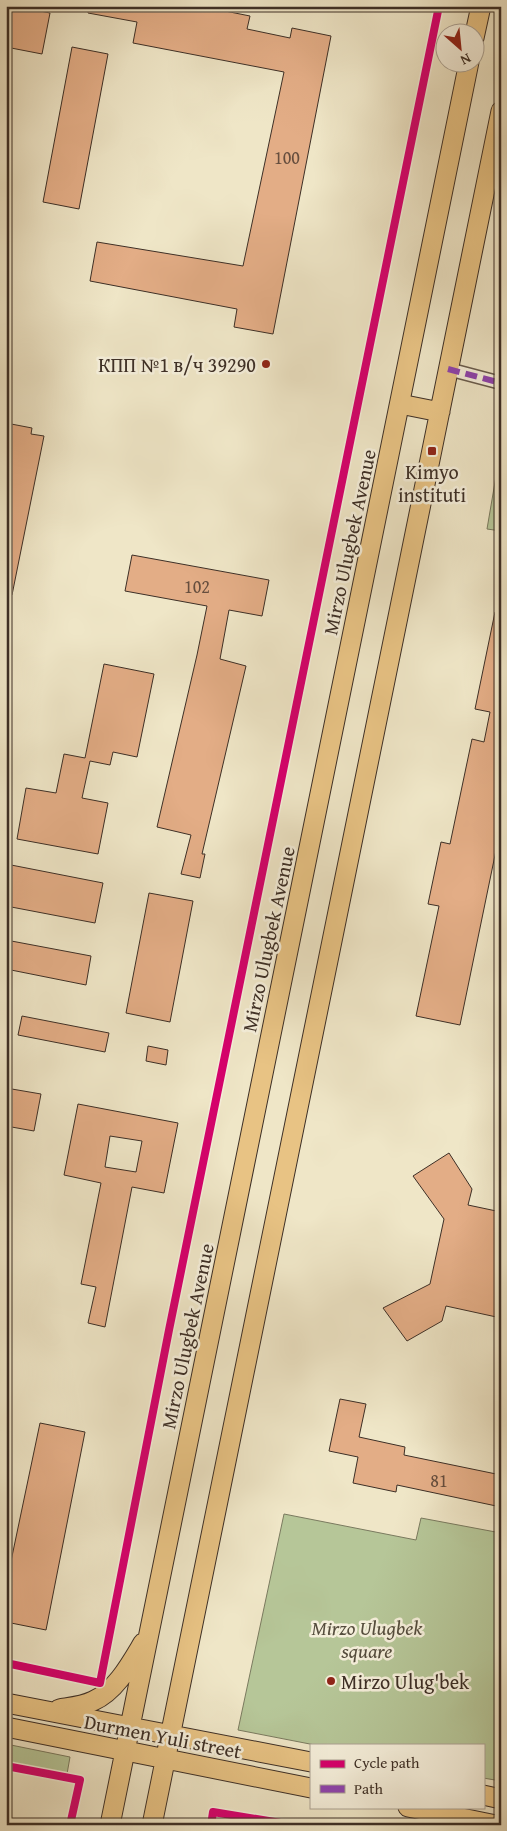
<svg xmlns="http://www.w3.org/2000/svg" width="507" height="1831" font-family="'Gentium Book Plus',serif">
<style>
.green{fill:#b6c698;stroke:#7a7a5f}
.building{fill:#e3ad86;stroke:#3d2f26;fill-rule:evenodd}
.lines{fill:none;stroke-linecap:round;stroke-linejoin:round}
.street-casing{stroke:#6a5d4e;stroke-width:15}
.primary-casing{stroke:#3d2f26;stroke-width:21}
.street{stroke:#f5efdb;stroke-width:12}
.primary{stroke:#e8c384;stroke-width:19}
.quiet{stroke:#8e44ad;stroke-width:6;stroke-dasharray:12 6;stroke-linecap:butt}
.cycleway-casing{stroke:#f5efdb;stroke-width:11}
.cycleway{stroke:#d6006c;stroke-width:8}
.poi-dot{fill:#8f2418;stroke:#f5efdb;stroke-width:2}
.labels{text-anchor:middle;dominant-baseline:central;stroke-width:5;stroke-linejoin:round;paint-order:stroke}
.number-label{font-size:18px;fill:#664e3e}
.poi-label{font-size:20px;fill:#3d2f26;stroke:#f5efdb;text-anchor:end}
.street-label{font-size:20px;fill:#3d2f26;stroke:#f5efdb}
.park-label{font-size:20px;font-style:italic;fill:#554d3d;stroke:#f5efdb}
</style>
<rect width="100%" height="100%" fill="#efe6c7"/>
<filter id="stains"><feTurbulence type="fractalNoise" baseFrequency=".004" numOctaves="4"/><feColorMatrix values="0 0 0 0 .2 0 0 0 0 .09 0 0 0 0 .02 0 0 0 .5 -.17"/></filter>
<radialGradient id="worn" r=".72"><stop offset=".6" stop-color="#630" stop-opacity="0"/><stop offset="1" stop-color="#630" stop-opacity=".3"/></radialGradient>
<path class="green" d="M 501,447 L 501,531 L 487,529 Z
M 284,1514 L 416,1540 L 421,1518 L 501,1533 L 501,1781 L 483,1778 L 483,1745 L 315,1745 L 238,1730 Z
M 6,1744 L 70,1757 L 67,1774 L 6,1761 Z"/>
<path class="building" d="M 6,6 L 15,6 L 50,13 L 42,54 L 6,47 Z
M 88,6 L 200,6 L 250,16 L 247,29 L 290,38 L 292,28 L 331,36 L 273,334 L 234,327 L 237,309 L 90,281 L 97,242 L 243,266 L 284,72 L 133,43 L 137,22 L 88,13 Z
M 72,47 L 108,54 L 79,209 L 43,202 Z
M 6,423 L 32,428 L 31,434 L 44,436 L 12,595 L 6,595 Z
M 132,555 L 269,580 L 262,616 L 229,610 L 220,659 L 246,666 L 202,854 L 205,854 L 200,878 L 181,874 L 191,835 L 157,827 L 197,655 L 207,606 L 125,591 Z
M 495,612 L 501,612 L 501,826 L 460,1025 L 416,1016 L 439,906 L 428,904 L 441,842 L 450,844 L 472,739 L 484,742 L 490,712 L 475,709 Z
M 104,664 L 154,674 L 137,757 L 113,752 L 110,765 L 90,761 L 82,798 L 108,803 L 98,854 L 17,839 L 26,788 L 56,793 L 64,754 L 85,758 Z
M 6,864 L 103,883 L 95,923 L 6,906 Z
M 149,893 L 193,901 L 170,1022 L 126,1013 Z
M 6,940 L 91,956 L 86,985 L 6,969 Z
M 22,1016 L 109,1033 L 105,1052 L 18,1035 Z
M 148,1046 L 168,1050 L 166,1065 L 146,1061 Z
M 6,1088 L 41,1094 L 34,1131 L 6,1126 Z
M 78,1104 L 178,1123 L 164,1193 L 132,1187 L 105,1327 L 88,1323 L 96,1287 L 81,1284 L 101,1183 L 64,1175 ZM 110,1136 L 142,1141 L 136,1172 L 105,1167 Z
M 449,1153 L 472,1189 L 468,1205 L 501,1212 L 501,1318 L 446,1306 L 442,1321 L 407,1341 L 383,1308 L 430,1284 L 444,1219 L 413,1176 Z
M 340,1399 L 366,1404 L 359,1437 L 405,1447 L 404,1455 L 501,1475 L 501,1507 L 397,1485 L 396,1492 L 353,1483 L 358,1457 L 329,1451 Z
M 40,1423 L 85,1432 L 46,1630 L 6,1622 L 6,1585 Z"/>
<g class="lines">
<defs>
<path id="street" d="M 448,369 L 501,383"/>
<path id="primary" d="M 474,38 L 481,6
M 400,404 L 440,412
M 6,1703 L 311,1762
M 59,1709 C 71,1707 83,1706 93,1701 C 116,1691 131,1663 143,1643
M 6,1727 L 311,1788
M 483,1795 L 501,1799
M 408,1807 L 496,1825
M 110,1825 L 469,62
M 152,1825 L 501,111"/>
</defs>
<use href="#street" class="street-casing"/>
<use href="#primary" class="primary-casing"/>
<use href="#street" class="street"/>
<use href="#primary" class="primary"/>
<path class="quiet" d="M 448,369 L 501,383"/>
<defs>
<path id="cycleway" d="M 6,1663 L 100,1683 L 169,1330 L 439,6
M 6,1766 L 80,1780 L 70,1825
M 211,1825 L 213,1812 L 293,1825"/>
</defs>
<use href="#cycleway" class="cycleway-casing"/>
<use href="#cycleway" class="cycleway"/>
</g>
<g class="poi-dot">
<circle cx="266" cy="364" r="5"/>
<rect x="427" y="446" width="10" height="10" rx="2.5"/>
<circle cx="331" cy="1681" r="5"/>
</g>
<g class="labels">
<g class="number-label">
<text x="287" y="157">100</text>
<text x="197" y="586">102</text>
<text x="439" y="1480">81</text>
</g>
<g class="poi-label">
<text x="256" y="364">КПП №1 в/ч 39290</text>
<text x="432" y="471" text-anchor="middle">Kimyo<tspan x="432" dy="23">instituti</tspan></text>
<text x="341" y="1681" text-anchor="start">Mirzo Ulug'bek</text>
</g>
<g class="street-label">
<text transform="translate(349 542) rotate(-78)">Mirzo Ulugbek Avenue</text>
<text transform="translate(268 939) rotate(-78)">Mirzo Ulugbek Avenue</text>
<text transform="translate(187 1336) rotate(-78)">Mirzo Ulugbek Avenue</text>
<text transform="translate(163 1736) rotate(11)">Durmen Yuli street</text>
</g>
<g class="park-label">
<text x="367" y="1627">Mirzo Ulugbek<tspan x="367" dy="23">square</tspan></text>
</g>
</g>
<rect width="507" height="1831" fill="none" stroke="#efe6c7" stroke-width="25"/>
<rect x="8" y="8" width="492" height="1816" fill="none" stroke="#3d2f26" stroke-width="2.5"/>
<rect x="12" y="12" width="482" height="1806" fill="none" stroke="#3d2f26"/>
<rect x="310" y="1744" width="175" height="65" fill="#f5efdb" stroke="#aba293"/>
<rect x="320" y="1760" width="25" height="8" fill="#d6006c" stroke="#aba293"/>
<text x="354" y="1768" font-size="15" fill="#3d2f26">Cycle path</text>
<rect x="320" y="1785" width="25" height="8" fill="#8e44ad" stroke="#aba293"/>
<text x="354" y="1794" font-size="15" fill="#3d2f26">Path</text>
<g transform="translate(460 48) rotate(153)"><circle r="24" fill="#f5efdb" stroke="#aba293"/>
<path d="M0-4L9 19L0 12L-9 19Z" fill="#8f2418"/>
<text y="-8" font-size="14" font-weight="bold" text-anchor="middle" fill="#3d2f26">N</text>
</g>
<rect width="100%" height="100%" filter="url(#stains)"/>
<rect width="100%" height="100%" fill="url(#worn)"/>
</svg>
